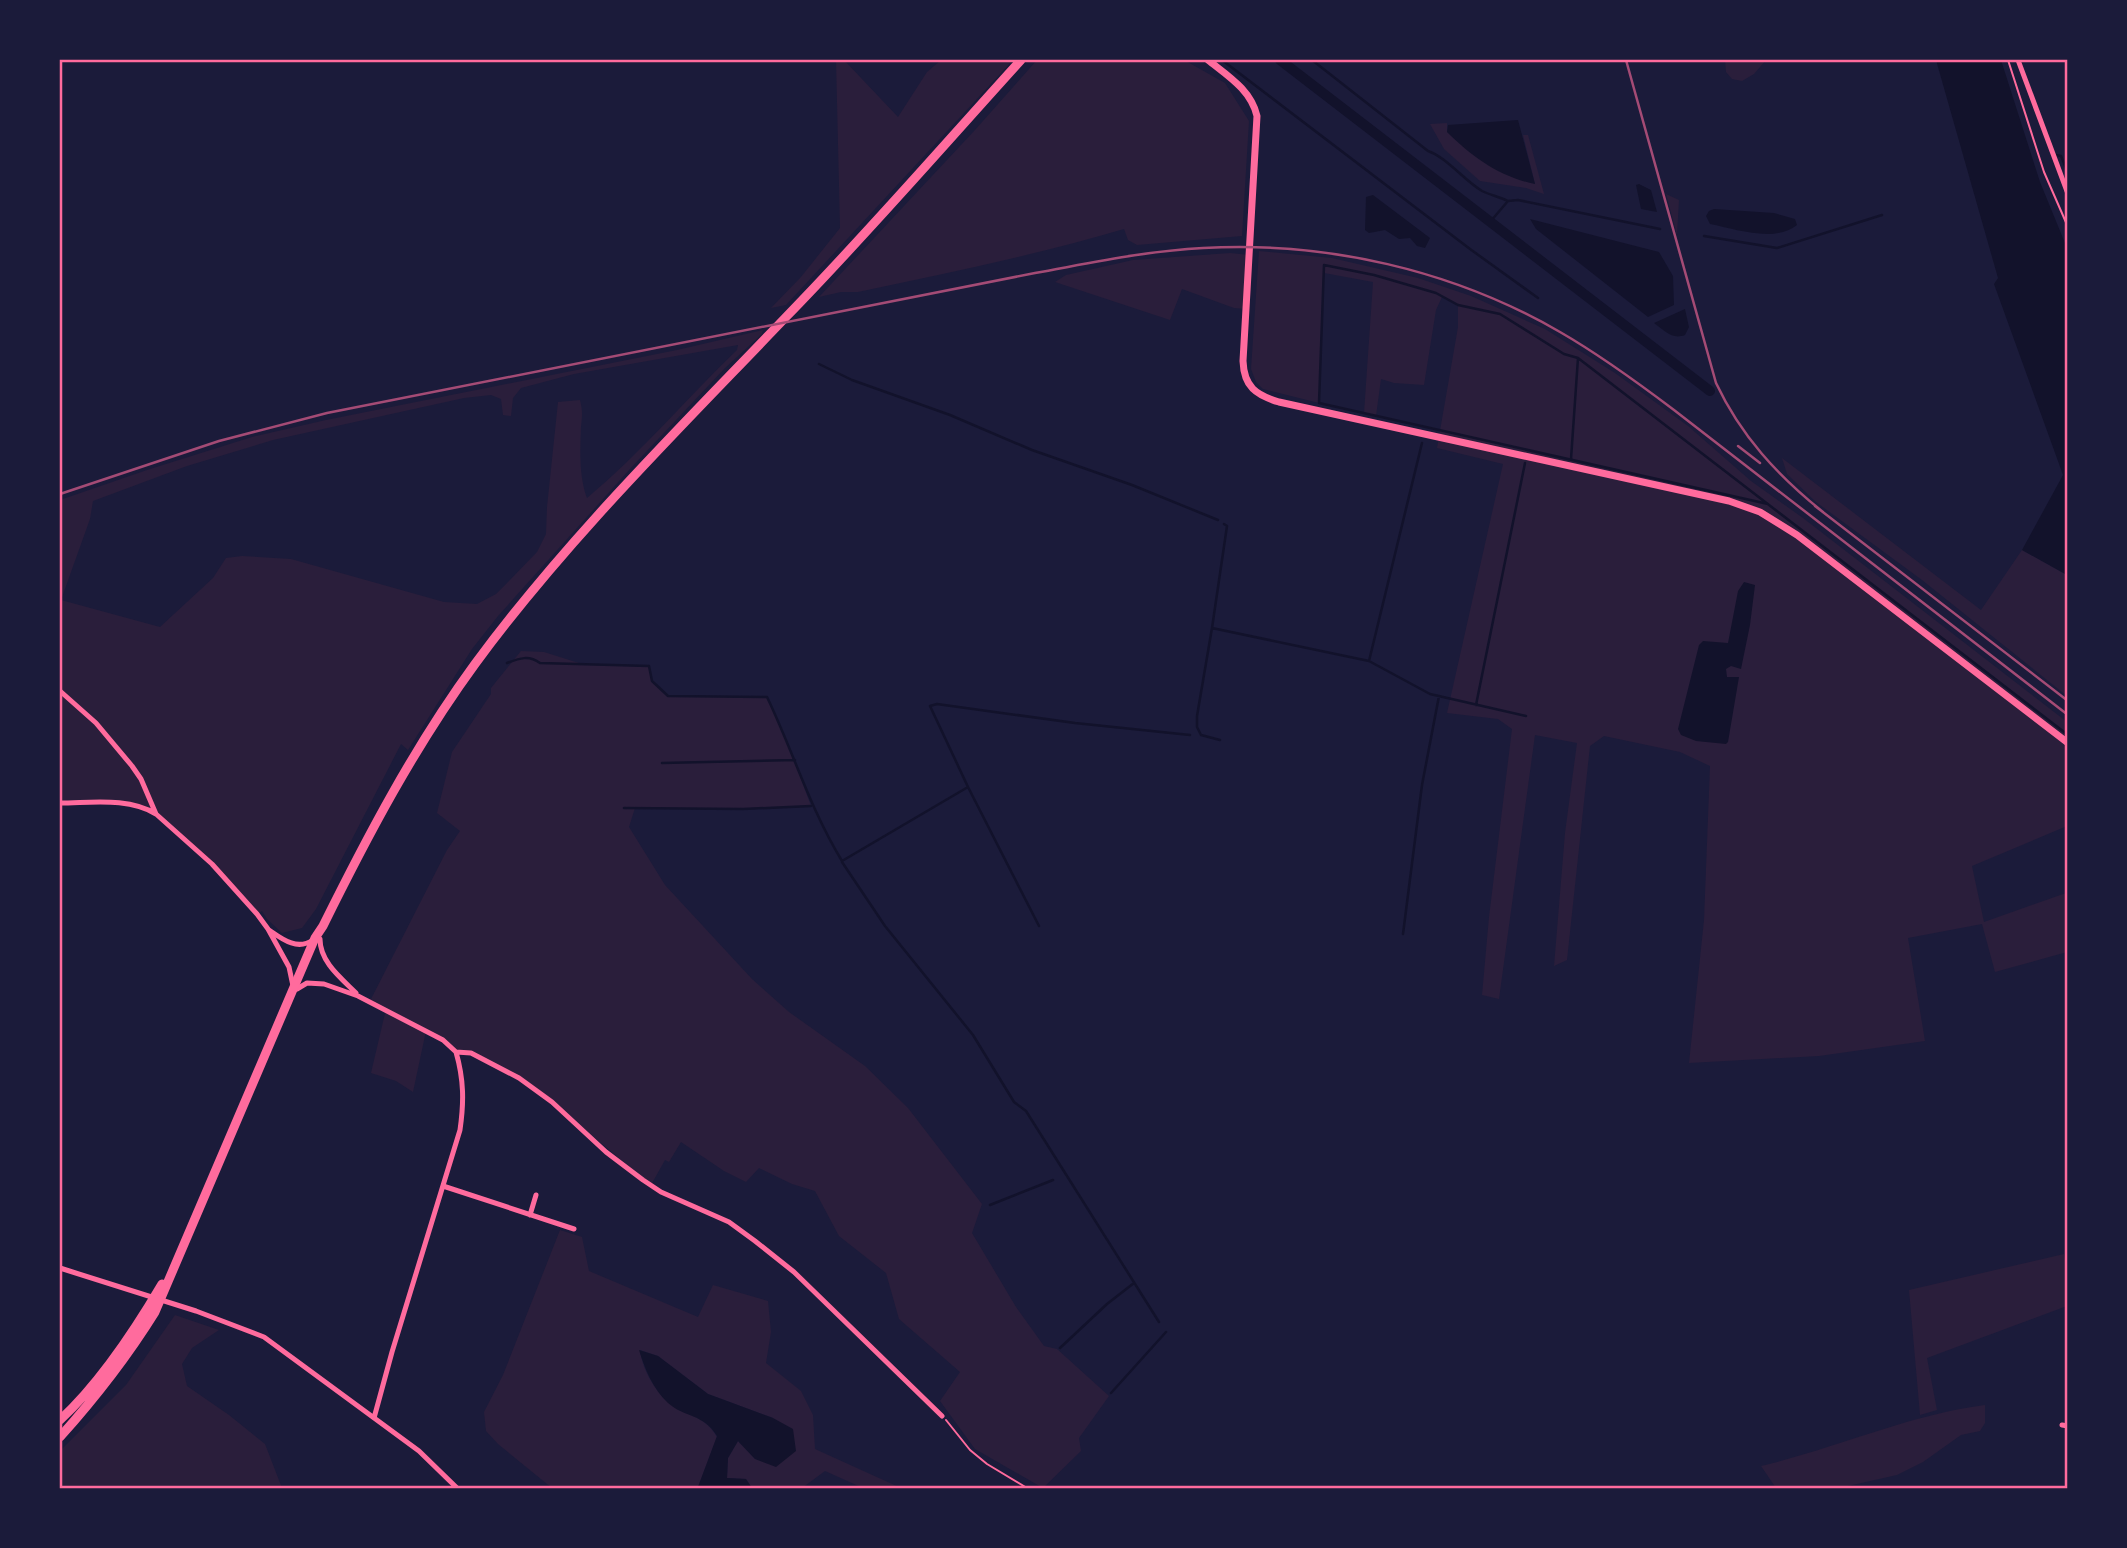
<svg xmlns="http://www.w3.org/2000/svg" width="2127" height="1548" font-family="Manrope,sans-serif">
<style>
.green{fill:#2a1e3b;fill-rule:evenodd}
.water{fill:#12122b}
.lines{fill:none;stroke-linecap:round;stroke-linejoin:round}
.stream{stroke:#12122b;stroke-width:2.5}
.canal{stroke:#12122b;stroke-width:10}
.path{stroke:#ff6b9d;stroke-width:2}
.minor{stroke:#ff6b9d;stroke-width:5}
.tertiary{stroke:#ff6b9d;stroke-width:7}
.primary{stroke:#ff6b9d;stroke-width:9}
.rail{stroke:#a44b75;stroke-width:2.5}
.neatline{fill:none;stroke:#ff6b9d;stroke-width:2.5}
</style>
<rect width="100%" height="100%" fill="#1b1b3a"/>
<path class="green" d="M 836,60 L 844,60 L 898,117 L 927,72 L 941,60 L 1013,60 L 786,305 L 771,308 L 801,277 L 840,228 Z
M 1037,60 L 1184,60 L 1225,83 L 1249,121 L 1242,236 L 1137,245 L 1128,240 L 1124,229 C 1036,255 947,273 858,292 L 841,292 L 819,297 L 975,130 Z
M 1725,60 L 1766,60 L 1754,74 L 1742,81 L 1732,79 L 1726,72 Z
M 1447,123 L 1447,132 L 1535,184 L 1523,135 L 1528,135 L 1544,194 L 1526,188 L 1480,181 L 1444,149 L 1430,124 Z
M 1666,194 L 1679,200 L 1677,235 Z
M 1259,251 L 1332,258 L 1418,278 L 1471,296 L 1545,329 L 1615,373 L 1688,426 L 1751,481 L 1803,518 L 2067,722 L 2067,826 L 1972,866 L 1984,922 L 2066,893 L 2067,952 L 1995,972 L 1982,924 L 1908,938 L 1925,1041 L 1819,1056 L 1689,1063 L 1704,920 L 1710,766 L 1680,752 L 1604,736 L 1590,746 L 1567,960 L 1554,966 L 1565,833 L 1577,743 L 1535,735 L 1499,999 L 1482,995 L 1489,917 L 1512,729 L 1498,719 L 1447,713 L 1503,464 L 1437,448 L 1458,327 L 1458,305 L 1442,297 L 1436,310 L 1424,385 L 1394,383 L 1381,379 L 1376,416 L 1364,413 L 1373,282 L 1324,273 L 1319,403 L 1263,389 L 1256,382 L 1251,369 Z
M 1230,253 L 1250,255 L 1246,309 L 1234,308 L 1182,289 L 1170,320 L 1055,282 L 1066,275 L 1133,260 Z
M 763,330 L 762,334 L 725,368 L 629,470 L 498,616 L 472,649 L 408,750 L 401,744 L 316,909 L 302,928 L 282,933 L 267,919 L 262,911 L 257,914 L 226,878 L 156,814 L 122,803 L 60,803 L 60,500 L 147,470 L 252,437 L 326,420 L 677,350 ZM 738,345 L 737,350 C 687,398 641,453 587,498 C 579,477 580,450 581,427 C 582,417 583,411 580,400 L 558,402 L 547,507 L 546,534 L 537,552 L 508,582 L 496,594 L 477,604 L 444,602 L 291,559 L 242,556 L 226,558 L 213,578 L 160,627 L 61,600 L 90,519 L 93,501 L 187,466 L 273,440 L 464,398 L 491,395 L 501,399 L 503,415 L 511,416 L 513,398 L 521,388 L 574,374 Z
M 1782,458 L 1981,610 L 2022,550 L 2067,575 L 2067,696 L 1922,580 L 1816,502 L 1787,474 Z
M 521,651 L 544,652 L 582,664 L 649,666 L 652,681 L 668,696 L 767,697 L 786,738 L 811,806 L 743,809 L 635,808 L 629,827 L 665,885 L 752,979 L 789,1012 L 865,1066 L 908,1108 L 982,1204 L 972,1233 L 1016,1307 L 1044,1346 L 1057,1349 L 1109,1396 L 1079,1438 L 1081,1451 L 1043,1488 L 975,1449 L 940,1401 L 960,1372 L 899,1319 L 886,1273 L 839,1236 L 815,1191 L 792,1184 L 759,1168 L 746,1182 L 724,1171 L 681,1142 L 669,1162 L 665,1160 L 651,1185 L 552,1102 L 519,1078 L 471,1053 L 456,1052 L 426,1031 L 413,1092 L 396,1081 L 371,1073 L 386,1009 L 370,1001 L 447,850 L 460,831 L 437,813 L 452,752 L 491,694 L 491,688 Z
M 560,1230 L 582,1237 L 589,1271 L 698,1317 L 713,1285 L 768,1301 L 771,1332 L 766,1363 L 801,1391 L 813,1415 L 815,1449 L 901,1488 L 863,1488 L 825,1471 L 802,1488 L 752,1488 L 746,1479 L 727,1478 L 728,1458 L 738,1441 L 755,1459 L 773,1418 L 708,1394 L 658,1356 L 640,1350 C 642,1368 654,1390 669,1403 C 686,1418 703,1413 717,1437 L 698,1487 L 552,1488 L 498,1444 L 486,1431 L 484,1412 L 503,1375 Z
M 2064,1254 L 2067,1268 L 2067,1306 L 1927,1358 L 1937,1410 L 1920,1415 L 1909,1290 Z
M 175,1315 L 219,1330 L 192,1348 L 182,1364 L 187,1386 L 229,1415 L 265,1444 L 282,1488 L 60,1488 L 60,1451 L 126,1385 Z
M 1985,1405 L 1985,1423 L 1980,1431 L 1961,1435 L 1923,1462 L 1897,1475 L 1839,1488 L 1776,1488 L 1761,1466 C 1837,1448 1908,1415 1985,1405 Z"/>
<path class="water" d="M 1936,60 L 2001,60 L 2040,182 L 2067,248 L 2067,575 L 2022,550 L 2063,475 L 1994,284 L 1998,278 Z
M 1518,120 L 1535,184 C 1500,177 1472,157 1447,132 L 1448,125 Z
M 1639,184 L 1651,190 L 1657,212 L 1641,209 L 1636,185 Z
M 1373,195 L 1430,238 L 1425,248 L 1417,246 L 1410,238 L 1399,239 L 1385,230 L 1369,233 L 1365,230 L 1366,197 Z
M 1714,209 L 1774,213 L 1795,219 L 1797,225 C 1774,243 1736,229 1710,224 L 1706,216 L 1709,211 Z
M 1530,219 L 1659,252 L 1673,276 L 1674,305 L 1648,317 L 1536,229 Z
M 1685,309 L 1689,327 L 1685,335 C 1672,340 1665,331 1654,323 Z
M 1744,582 L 1755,585 L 1750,625 L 1741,669 L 1731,666 L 1726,669 L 1727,677 L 1739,677 L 1728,742 L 1726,744 L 1696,741 L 1681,735 L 1678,729 L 1699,645 L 1703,641 L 1728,643 L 1738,591 Z
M 639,1350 L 658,1356 L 708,1394 L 773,1418 L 793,1429 L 796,1451 L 776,1467 L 755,1459 L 738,1441 L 728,1458 L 727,1478 L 746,1479 L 752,1488 L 695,1488 L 698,1487 L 717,1436 C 703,1413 685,1418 668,1403 C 653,1389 645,1369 639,1350 Z"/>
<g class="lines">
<path class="stream" d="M 1222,60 L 1470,249 L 1538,298
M 1312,60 L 1428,151 C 1446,157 1465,181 1482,191 C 1490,195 1500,197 1508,201
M 2056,155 L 2061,156 L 2068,173
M 1490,222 L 1508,201 L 1518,200 L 1660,229
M 1704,236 L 1777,248 L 1882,215
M 819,364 L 852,380 L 950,415 L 1032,450 L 1132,485 L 1218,520
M 1571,459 L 1578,358
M 1768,504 L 1319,403 L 1324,265 L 1374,275 L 1436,293 L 1458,305 L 1500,314 L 1564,354 L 1578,358 L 2068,735
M 1224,524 L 1227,526 L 1212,628 L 1369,661 L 1430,694 L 1526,716
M 1212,628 L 1197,716 L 1197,727 L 1201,735 L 1220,740
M 1369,661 L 1422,443
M 507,663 C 520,658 529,655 540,663 L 649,666 L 652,681 L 668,696 L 767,697 C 793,751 810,809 842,861 L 968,787 L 930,706 L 937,704 L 1075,723 L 1190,735
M 1476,705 L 1525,463
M 662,763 L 795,760
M 968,787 L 1039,926
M 624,808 L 743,809 L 811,806
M 842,862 L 885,926 L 973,1035 L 1014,1102 L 1026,1111 L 1159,1322
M 1403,934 L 1422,785 L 1439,696
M 990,1205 L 1053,1180
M 1060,1348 L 1107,1304 L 1134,1283
M 1111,1393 L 1166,1332"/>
<path class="canal" d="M 1280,60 L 1710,391"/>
<path class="path" d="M 2008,60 L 2044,172 L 2068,227
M 946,1420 L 970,1450 L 987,1464 L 1027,1488"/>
<path class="minor" d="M 2018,60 L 2068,194
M 60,691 L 96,723 L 132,766 L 141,779 L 156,814 L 212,864 L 257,914 L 268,929 L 289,967 L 293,986
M 60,803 C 91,803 128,797 156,814
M 269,930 C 282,939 297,951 313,940
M 320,939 C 320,962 341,978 356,993
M 297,989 L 307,983 L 324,984 L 358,996 L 443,1040 L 456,1052 L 471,1053 L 519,1078 L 552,1102 L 606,1152 L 643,1180 L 661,1192 L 729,1222 L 755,1241 L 794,1272 L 942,1416
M 443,1186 L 574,1229
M 530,1215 L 536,1195
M 60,1268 L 196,1311 L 264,1337 L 419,1451 L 457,1488
M 374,1418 L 392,1352 L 460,1130 C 464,1102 464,1080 456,1052
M 2062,1425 L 2068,1426"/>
<path class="tertiary" d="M 1208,60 C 1228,76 1251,90 1257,116 L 1243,361 C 1244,387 1256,395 1279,402 L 1729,501 L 1760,512 L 1797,535 L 2068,743"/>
<path class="primary" d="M 60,1420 C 99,1384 135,1330 162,1284
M 60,1437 C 95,1398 127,1357 155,1312 L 315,938 L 323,926 C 368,835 415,746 475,664 C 567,539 679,429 786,317 C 867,234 943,146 1021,60"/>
<path class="rail" d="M 1626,60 L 1716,383 C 1741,436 1777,475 1823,512
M 1738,446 L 1760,463
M 60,494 L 219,441 L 327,413 L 1035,273 C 1091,263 1146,251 1203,248 C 1326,241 1453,270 1560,332 C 1600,355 1637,382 1674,410 L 2068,715
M 1815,506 L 2068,701"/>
</g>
<rect width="2127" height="1548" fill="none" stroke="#1b1b3a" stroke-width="122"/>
<rect x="61" y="61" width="2005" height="1426" class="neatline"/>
</svg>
